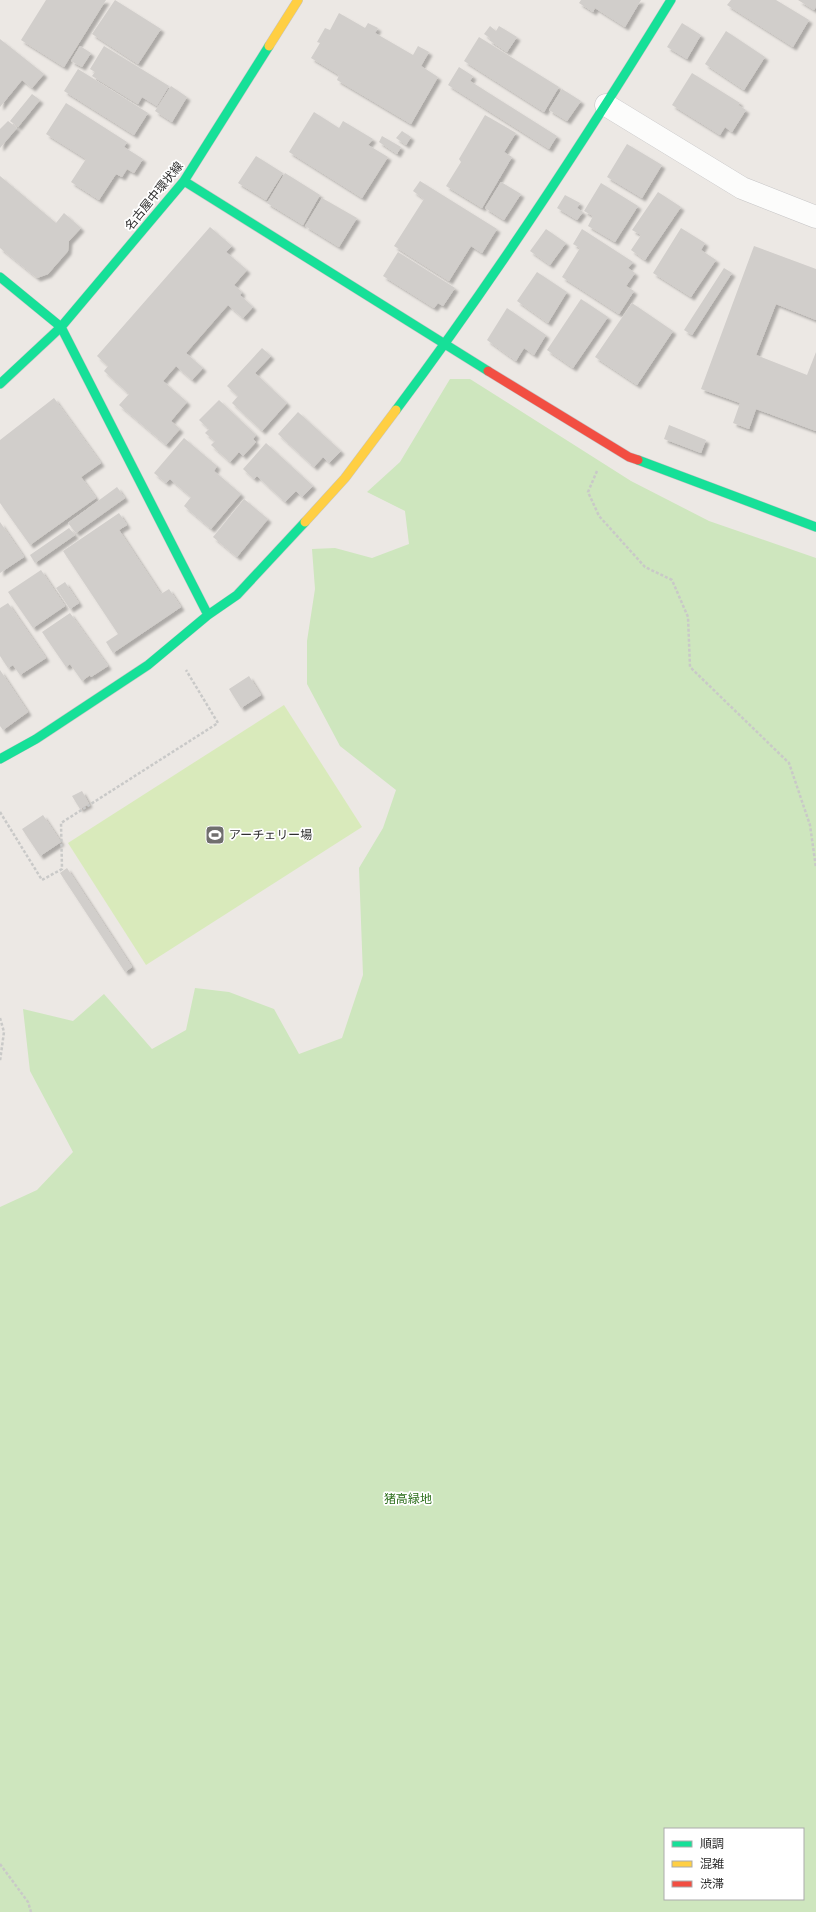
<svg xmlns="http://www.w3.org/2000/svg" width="816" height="1912" font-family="'Archivo Narrow','Noto Sans JP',sans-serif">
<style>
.green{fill:#cee6be;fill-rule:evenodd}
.pitch{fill:#d9eabb}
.building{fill:#d1cecb;filter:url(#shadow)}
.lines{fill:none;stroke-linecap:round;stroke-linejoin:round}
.street-casing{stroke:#c5c4c5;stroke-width:23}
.fast-casing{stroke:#c5c4c5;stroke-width:10}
.slow-casing{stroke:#c5c4c5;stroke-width:10}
.jam-casing{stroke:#c5c4c5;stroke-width:10}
.path{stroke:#c9c9c8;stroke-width:2.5;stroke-dasharray:3 2;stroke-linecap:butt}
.street{stroke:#fcfcfb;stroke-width:22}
.fast{stroke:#16e098;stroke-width:9}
.slow{stroke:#ffcf43;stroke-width:9}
.jam{stroke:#f24e42;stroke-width:9}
.labels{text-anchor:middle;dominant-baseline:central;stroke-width:3.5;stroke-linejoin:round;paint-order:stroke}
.street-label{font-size:12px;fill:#2e2e2e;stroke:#fff}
.poi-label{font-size:12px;fill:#2e2e2e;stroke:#fff;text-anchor:start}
.park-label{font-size:12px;fill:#2c6e1b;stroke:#fff}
</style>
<defs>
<filter id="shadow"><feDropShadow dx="3.5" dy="3.5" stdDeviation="1" flood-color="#0004"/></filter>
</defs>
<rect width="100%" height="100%" fill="#ece8e4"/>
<path class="green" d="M 450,379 L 470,379 L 631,481 L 709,521 L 816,558 L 816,1912 L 0,1912 L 0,1207 L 37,1190 L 73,1152 L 30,1071 L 23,1009 L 73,1021 L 104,994 L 152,1049 L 186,1030 L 195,988 L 229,992 L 274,1009 L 299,1054 L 342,1038 L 363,975 L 359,868 L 383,828 L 396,790 L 340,746 L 307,684 L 307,641 L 315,589 L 312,549 L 335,548 L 372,558 L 409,544 L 405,511 L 367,492 L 400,462 ZM 665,1829 L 803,1829 L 803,1899 L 665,1899 Z"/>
<path class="pitch" d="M 284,705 L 362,827 L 146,965 L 68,843 Z"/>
<path class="building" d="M 46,0 L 106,0 L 64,67 L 21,40 Z
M 115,0 L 161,29 L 138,64 L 92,34 Z
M 581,0 L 641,0 L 625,27 L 595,8 L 593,12 L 579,3 Z
M 731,0 L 776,0 L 809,20 L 793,47 L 727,5 Z
M 798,0 L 816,0 L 816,7 L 814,10 Z
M 339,13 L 365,28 L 368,23 L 378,28 L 375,33 L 413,55 L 418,46 L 429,52 L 421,66 L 438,77 L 411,124 L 337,80 L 339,75 L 311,58 L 320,43 L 317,42 L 325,28 L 330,30 Z
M 682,23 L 701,35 L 687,59 L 667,47 Z
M 490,26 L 496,31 L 499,26 L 517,37 L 507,52 L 489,40 L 490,38 L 484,34 Z
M 726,31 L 765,57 L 744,90 L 705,64 Z
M 479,37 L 559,87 L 544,112 L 464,61 Z
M 0,39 L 44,74 L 32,88 L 22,80 L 0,107 Z
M 80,46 L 91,53 L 82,67 L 71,61 Z
M 104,46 L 169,86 L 157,106 L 142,97 L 138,104 L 92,76 L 95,72 L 90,69 Z
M 459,67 L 473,76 L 470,81 L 557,136 L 549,149 L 448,85 Z
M 78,69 L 148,113 L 134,135 L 64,91 Z
M 692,73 L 740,103 L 738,105 L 746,110 L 732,132 L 725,127 L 720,135 L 672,105 Z
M 171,86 L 187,97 L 172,122 L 155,111 Z
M 562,89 L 581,101 L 567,121 L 549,110 Z
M 32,94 L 40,100 L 18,127 L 10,121 Z
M 66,103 L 127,142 L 124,147 L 143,159 L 134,173 L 127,169 L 122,177 L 116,174 L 99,200 L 71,182 L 86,159 L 46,134 Z
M 314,112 L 339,128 L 343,121 L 373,139 L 368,145 L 388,157 L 362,198 L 289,152 Z
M 485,115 L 516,133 L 504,152 L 512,157 L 482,208 L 446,186 L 461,162 L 459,159 Z
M 8,121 L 17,128 L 0,148 L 0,129 Z
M 402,131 L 411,137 L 406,145 L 396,138 Z
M 382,136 L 401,147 L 397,154 L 379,142 Z
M 627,144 L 662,165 L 642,198 L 607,177 Z
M 256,156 L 283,173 L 266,200 L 238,183 Z
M 285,173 L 320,195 L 303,225 L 267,203 Z
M 0,176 L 56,223 L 64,213 L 81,228 L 69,241 L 68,251 L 48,274 L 37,278 L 0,248 Z
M 420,181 L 497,229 L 482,253 L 471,246 L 449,281 L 394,246 L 424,199 L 413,191 Z
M 501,182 L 521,194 L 504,220 L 485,208 Z
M 601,183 L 638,206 L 615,242 L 588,226 L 593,216 L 584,211 Z
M 658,192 L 681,207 L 645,260 L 631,250 L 641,235 L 632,230 Z
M 565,195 L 580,203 L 577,208 L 583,212 L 577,220 L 557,208 Z
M 322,198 L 357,218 L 339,247 L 305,226 Z
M 210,227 L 232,246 L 226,252 L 247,270 L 234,285 L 242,292 L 240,295 L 253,307 L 243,318 L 228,305 L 186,353 L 203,368 L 192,380 L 176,366 L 163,381 L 187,402 L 171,421 L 180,429 L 166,445 L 119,405 L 129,394 L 104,371 L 108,366 L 97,356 Z
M 681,228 L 705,243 L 701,250 L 716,260 L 691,297 L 653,273 Z
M 546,229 L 566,243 L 550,265 L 530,251 Z
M 582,229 L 633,262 L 628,268 L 635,273 L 626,286 L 634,291 L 619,314 L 562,277 L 580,248 L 573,244 Z
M 754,246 L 816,269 L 816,320 L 776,304 L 756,355 L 807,375 L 816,352 L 816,431 L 756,409 L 749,429 L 733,423 L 740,403 L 701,389 Z
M 398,252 L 455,288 L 443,306 L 438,303 L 434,308 L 383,276 Z
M 724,268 L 732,273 L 692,335 L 684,330 Z
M 537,272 L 567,292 L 548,323 L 517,301 Z
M 581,299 L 608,317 L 573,368 L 547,350 Z
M 632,303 L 673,331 L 637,385 L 595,357 Z
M 507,308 L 546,335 L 534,355 L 524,348 L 516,361 L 487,340 Z
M 262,348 L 271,356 L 255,373 L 287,403 L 262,431 L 232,403 L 238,396 L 227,386 Z
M 54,398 L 101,463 L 81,477 L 96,498 L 30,545 L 0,503 L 0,440 Z
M 219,400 L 256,435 L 253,439 L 256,442 L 243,456 L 239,452 L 230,462 L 211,445 L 215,441 L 205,433 L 209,429 L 199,420 Z
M 298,412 L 341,451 L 329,463 L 323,457 L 314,467 L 278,434 Z
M 669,425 L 706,440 L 701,453 L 664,439 Z
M 184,438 L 217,466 L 214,471 L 241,494 L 211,529 L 184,506 L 191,497 L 170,479 L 166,483 L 154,473 Z
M 266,443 L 313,486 L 302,497 L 296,491 L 285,502 L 257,476 L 254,479 L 243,469 Z
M 117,487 L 125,498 L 76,533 L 68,523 Z
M 244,499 L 268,519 L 237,557 L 213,537 Z
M 119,513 L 127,525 L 119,530 L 161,594 L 169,589 L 181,607 L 113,653 L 106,642 L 118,634 L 63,551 Z
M 0,522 L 24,557 L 0,573 Z
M 69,528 L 75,535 L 35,563 L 30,555 Z
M 41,570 L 65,606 L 33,628 L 8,592 Z
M 65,582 L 79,603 L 70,609 L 56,588 Z
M 8,603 L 46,658 L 20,675 L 13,665 L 8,668 L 0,656 L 0,608 Z
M 70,613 L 108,666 L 91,677 L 90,675 L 82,681 L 70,664 L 66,667 L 42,632 Z
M 0,670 L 28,712 L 3,730 L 0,726 Z
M 249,676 L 261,695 L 241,708 L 229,689 Z
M 82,791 L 89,804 L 80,809 L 72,796 Z
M 43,815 L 61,842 L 40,856 L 22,829 Z
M 67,868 L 132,967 L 125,972 L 60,873 Z"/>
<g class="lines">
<defs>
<path id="street" d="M 606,105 L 742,188 L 816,217"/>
<path id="fast" d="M 184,181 L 488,371
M 0,277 L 61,327 L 208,615
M 0,384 L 61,327 L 184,181 L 269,46
M 396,410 C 495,278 585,140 671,0
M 638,460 L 816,527
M 0,759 L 36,739 L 148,665 L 208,615 L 237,595 L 305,522"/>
<path id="slow" d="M 269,46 L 298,0
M 305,522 L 345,478 L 396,410"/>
<path id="jam" d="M 488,371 L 629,457 L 638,460"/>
</defs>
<use href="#street" class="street-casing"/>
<use href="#fast" class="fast-casing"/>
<use href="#slow" class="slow-casing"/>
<use href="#jam" class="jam-casing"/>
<path class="path" d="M 597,471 L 588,492 L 599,516 L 645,567 L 672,580 L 688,617 L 690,667 L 789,763 L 810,825 L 816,868
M 0,812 L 42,880 L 62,869 L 61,823 L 218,723 L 186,670
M 0,1018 L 4,1032 L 0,1061
M 0,1864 L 28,1902 L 31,1912"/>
<use href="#street" class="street"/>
<use href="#fast" class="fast"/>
<use href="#slow" class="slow"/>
<use href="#jam" class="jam"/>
</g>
<defs>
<symbol id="stadium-square" viewBox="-11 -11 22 22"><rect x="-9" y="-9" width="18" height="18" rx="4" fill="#706f6e" stroke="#fff"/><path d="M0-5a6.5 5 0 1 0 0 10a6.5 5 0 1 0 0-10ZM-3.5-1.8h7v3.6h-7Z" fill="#fff"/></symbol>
</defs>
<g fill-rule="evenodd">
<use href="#stadium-square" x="204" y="824" width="22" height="22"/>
</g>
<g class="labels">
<g class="street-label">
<text transform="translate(154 196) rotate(-51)">名古屋中環状線</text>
</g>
<g class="poi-label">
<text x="229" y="835">アーチェリー場</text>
</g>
<g class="park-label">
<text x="408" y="1499">猪高緑地</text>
</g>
</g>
<rect x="664" y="1828" width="140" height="72" fill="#ffffff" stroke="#ababab"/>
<rect x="672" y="1841" width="20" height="6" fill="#16e098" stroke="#ababab"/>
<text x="700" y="1848" font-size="12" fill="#2e2e2e">順調</text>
<rect x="672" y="1861" width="20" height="6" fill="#ffcf43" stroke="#ababab"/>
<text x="700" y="1868" font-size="12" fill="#2e2e2e">混雑</text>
<rect x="672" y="1881" width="20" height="6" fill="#f24e42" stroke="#ababab"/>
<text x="700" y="1888" font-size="12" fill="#2e2e2e">渋滞</text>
</svg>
